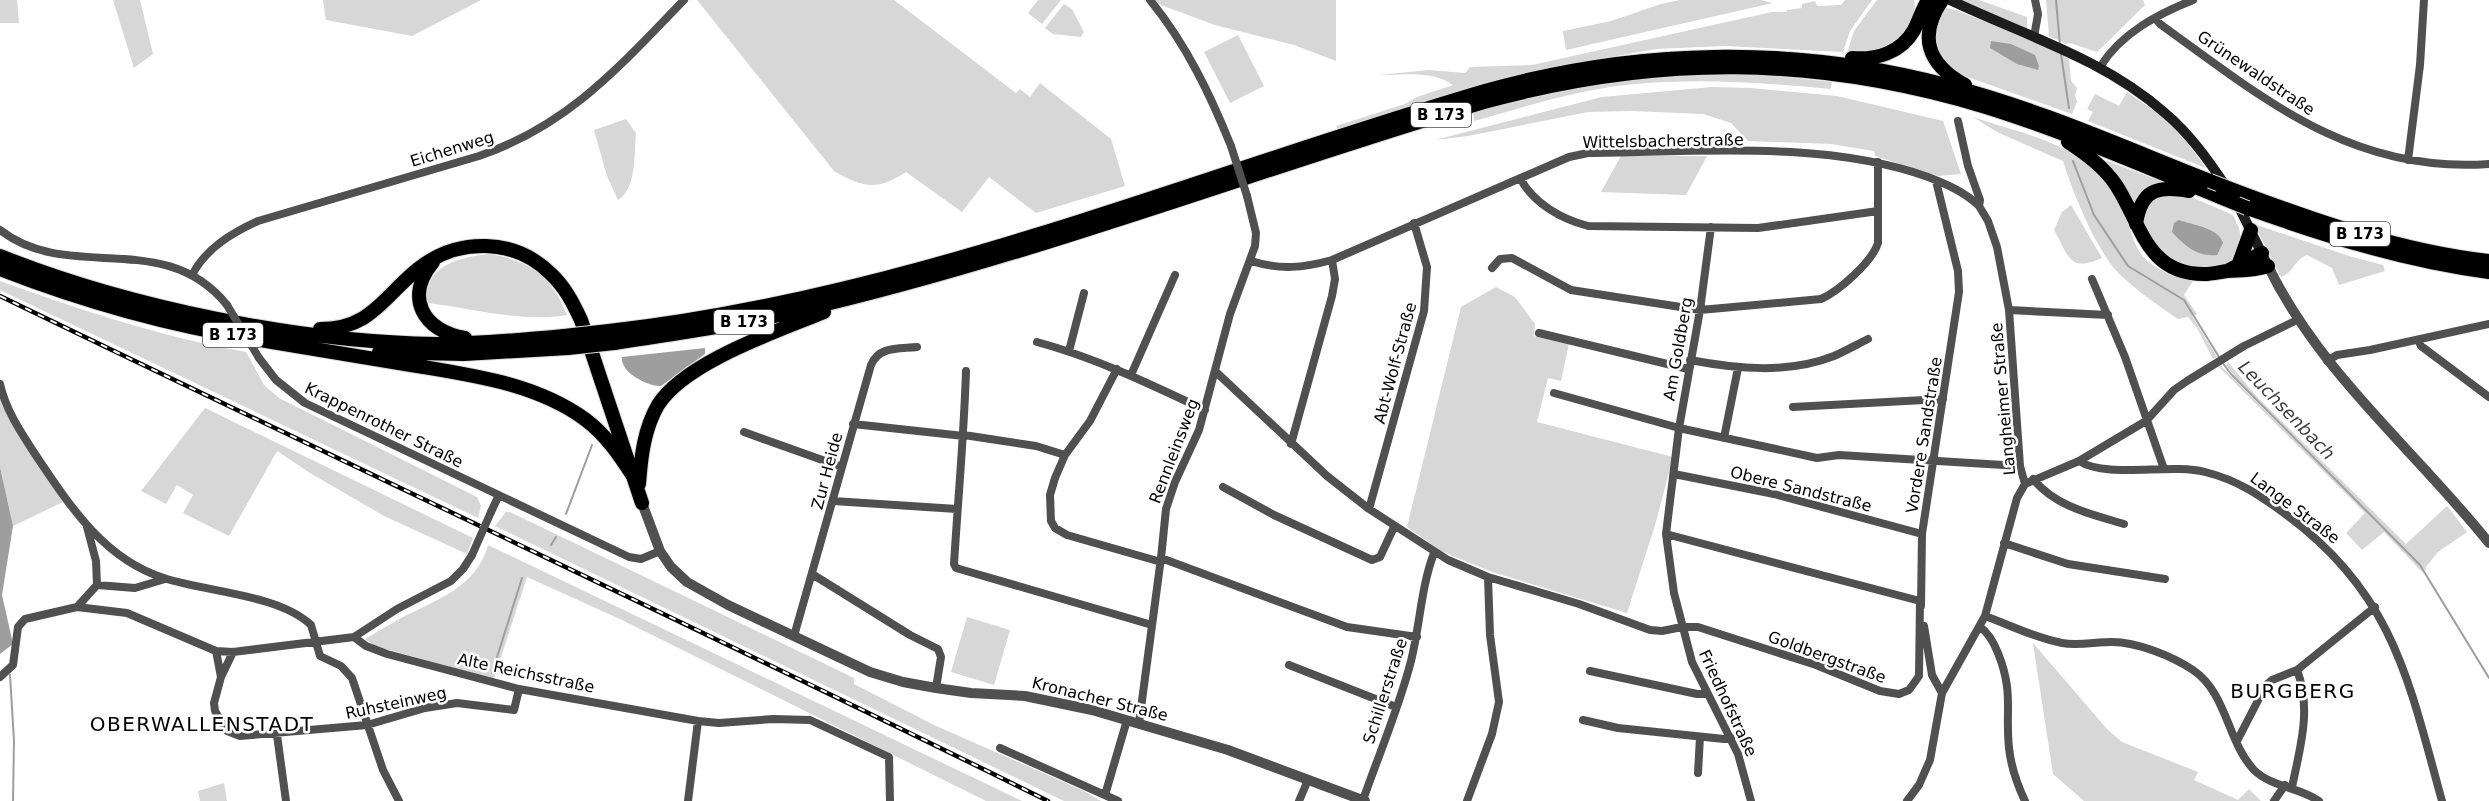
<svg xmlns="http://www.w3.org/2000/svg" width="2489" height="801" font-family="'DejaVu Sans',sans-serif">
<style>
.green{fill:#d7d7d7}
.water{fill:#9e9e9e}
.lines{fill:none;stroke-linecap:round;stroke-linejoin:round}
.stream{stroke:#9e9e9e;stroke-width:2}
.trunk-casing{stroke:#dbdbdb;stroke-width:16}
.minor{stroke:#505050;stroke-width:8}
.tertiary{stroke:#505050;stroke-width:10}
.secondary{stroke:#1d1d1d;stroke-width:10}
.trunk{stroke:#000;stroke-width:14}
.rail-casing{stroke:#000;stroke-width:4.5}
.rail{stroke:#fff;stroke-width:2;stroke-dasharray:7;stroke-linecap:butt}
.trunk-bridge-casing{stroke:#dbdbdb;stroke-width:16;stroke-linecap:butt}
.minor-bridge{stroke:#505050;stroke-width:8}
.trunk-bridge{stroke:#000;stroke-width:14}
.labels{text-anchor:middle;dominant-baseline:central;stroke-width:5;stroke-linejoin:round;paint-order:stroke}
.shield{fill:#fff;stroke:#4c4c4c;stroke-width:1.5}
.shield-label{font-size:15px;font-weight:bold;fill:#000}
.street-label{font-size:16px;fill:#000;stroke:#fff}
.water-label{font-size:18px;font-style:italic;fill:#3f3f3f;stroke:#fff}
.quarter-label{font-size:20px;letter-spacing:1.5px;fill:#000;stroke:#fff}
</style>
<rect width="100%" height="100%" fill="#fff"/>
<path class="green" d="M 0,0 L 17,0 L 19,23 L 0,23 Z
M 113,0 L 140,0 L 153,54 L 134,68 Z
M 323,0 L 481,0 L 412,36 L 326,20 Z
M 697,0 L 894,0 L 1016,93 L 1020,89 L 1030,97 L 1040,83 L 1111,139 L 1125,186 L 1036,213 L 989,177 L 962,212 L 906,172 C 877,191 864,188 834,171 Z
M 1038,0 L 1061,0 L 1042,24 L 1028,13 Z
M 1155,0 L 1336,0 L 1336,61 L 1294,45 L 1215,25 L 1161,5 Z
M 1680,0 L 1761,0 L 1773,3 L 1566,50 L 1563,31 L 1611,21 L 1661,4 Z
M 1845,0 L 1872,0 L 1850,31 L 1843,52 L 1725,46 L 1656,49 L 1560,66 L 1483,85 L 1338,130 L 1336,126 L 1405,104 L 1417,97 L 1453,85 C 1433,70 1403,75 1379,75 L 1429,70 L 1465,73 L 1470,67 L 1532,65 L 1772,12 L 1787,12 L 1786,10 L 1802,8 L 1802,4 L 1815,1 L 1817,6 L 1841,5 Z
M 1877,0 L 1914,0 C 1918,15 1906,37 1894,46 C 1884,53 1858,54 1847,53 L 1854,31 Z
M 1961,0 L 1979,0 L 2027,17 L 2027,30 Z
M 2046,0 L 2143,0 L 2145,5 L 2097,52 L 2070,43 L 2066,44 L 2049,36 Z
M 1064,4 L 1072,9 L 1084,32 L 1081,37 L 1053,34 L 1045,28 Z
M 1946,8 L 1956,10 L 2052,49 L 2069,59 L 2071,81 L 2077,88 L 2075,95 L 2077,102 L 2072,114 L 1962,75 L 1956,76 L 1935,56 L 1932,27 L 1937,14 Z
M 1238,35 L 1264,86 L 1230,103 L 1204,52 Z
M 1749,73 L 1832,82 L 1831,89 C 1765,83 1701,78 1635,84 C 1580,89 1527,106 1474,121 L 1473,111 C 1540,92 1610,76 1680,74 C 1703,73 1726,73 1749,73 Z
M 1712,87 L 1751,88 L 1837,96 L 1943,121 L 1961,174 L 1938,176 L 1875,156 L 1874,151 L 1831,144 L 1748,141 L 1731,123 L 1703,114 L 1631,111 L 1588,112 L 1468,136 L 1435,140 L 1602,97 Z
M 2127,92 L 2163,117 L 2185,140 L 2206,168 L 2088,121 L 2093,112 L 2087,109 L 2095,94 L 2119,106 Z
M 1973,117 C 2010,130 2057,139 2087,164 C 2105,179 2118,199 2127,220 C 2131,230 2134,245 2141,254 C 2154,270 2173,276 2193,281 L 2184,295 L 2197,314 L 2192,316 L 2217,357 L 2213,359 L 2197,328 L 2188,317 L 2178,319 C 2160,307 2121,280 2110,263 C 2091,236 2073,193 2063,161 L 1997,132 Z
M 626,119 L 636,133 C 634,152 637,189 618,200 L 607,176 L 594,130 Z
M 1621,156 L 1707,156 L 1686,195 L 1601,192 Z
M 2102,159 L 2163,182 L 2162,185 L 2135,211 L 2101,161 Z
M 2156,195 L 2189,196 L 2233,215 L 2239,228 L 2242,245 L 2231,263 C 2196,272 2162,267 2146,230 C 2144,225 2140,218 2142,213 C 2144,206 2152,200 2156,195 Z
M 2071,205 L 2102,258 C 2069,273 2069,256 2054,230 L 2062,212 Z
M 2254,224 L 2349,256 L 2383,265 L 2385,271 L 2339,285 L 2332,268 L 2307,255 C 2293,261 2294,272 2281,277 Z
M 488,254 C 529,260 552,276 567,315 C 522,323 472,308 427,303 C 424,265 458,258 488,254 Z
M 0,281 C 80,310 162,337 246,352 L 264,385 L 279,398 L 477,497 L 481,506 L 478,518 L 0,290 Z
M 1496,287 L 1515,297 L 1535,324 L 1534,336 L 1569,343 L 1561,381 L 1548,378 L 1537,422 L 1673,457 L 1656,522 L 1627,613 L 1492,572 L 1441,551 L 1407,527 L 1461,307 Z
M 2228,362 L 2258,398 L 2406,544 L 2447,506 L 2467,532 L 2438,552 L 2426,567 L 2426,571 L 2236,378 L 2226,365 Z
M 2221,366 L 2419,565 L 2424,574 L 2384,532 L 2362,550 L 2346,533 L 2365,513 L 2219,367 Z
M 0,396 L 29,451 L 63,502 L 13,526 L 0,467 Z
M 205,408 L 473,538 L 467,554 L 384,516 L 310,473 L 277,451 L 229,536 L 183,513 L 193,495 L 177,485 L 166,504 L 141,491 Z
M 506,512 L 510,512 L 854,678 L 854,684 L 934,725 L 1082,790 L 1101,801 L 1064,801 L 495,526 Z
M 488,545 L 1022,801 L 986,801 L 622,620 L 527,577 L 494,679 L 375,646 L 365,639 C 377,632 389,625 401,618 C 436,600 477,587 488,545 Z
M 967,617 L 1010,630 L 994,685 L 951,672 Z
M 2033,643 L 2107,729 L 2122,742 L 2198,772 L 2194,780 L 2238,800 L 2249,789 L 2261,801 L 2084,801 L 2053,774 Z
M 224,783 L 227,801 L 200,801 L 198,791 Z"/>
<path class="water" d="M 1991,41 L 2011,44 L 2035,55 L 2039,66 L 2038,70 L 2017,64 L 1990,48 Z
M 2179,220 C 2193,225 2219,228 2223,243 L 2217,255 C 2197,257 2185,246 2172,232 L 2174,223 Z
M 705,348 L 705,354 L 661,386 C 649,387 620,373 622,357 Z
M 0,467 L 13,526 L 2,595 L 13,644 L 0,654 Z"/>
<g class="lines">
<path class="stream" d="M 2056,0 L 2060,45
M 2061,54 L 2069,108
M 2073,161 L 2094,215 L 2128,266 L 2184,300 L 2219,357
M 2222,362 L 2231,374 L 2420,565 L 2489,678
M 566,514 L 592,445
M 551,545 L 556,537
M 492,673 L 522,578
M 10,675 L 14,741 L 13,801"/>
<defs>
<path id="trunk" d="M 1942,0 C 1918,36 1927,64 1965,85
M 1852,58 C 1876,60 1901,53 1914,30 C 1919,20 1922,10 1928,0
M 2068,142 C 2086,154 2104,167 2116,185 C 2141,223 2146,274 2204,274 C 2212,274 2219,272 2227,271 C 2242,270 2253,271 2268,266
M 2236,191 C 2319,222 2401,251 2489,261
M 2247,208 C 2326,236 2405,261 2489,272
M 2136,224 C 2141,190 2157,185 2189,191
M 0,256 C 128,307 298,342 436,344 C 479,344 522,340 564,336
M 433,262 C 404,297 423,331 465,338
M 2239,263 L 2251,230
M 0,269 C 82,301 167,325 254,339 C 306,348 358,356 411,365 C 470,375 536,383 586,420 C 606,435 620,456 633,476
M 2229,270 L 2262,253
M 320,329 C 371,329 383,297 418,269 C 458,237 515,238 551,274 C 565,287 573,303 581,320 L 642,503
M 609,331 C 912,297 1195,176 1485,91 C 1636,48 1794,45 1946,85 C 2037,108 2123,147 2210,181
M 614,343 C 675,334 737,325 797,311 C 1031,257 1255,170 1484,102 C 1657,55 1814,55 1986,107 C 2066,132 2143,166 2220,197
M 379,352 L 464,354 L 568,348
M 639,484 C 641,457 644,429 658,405 C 685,362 778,331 824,312"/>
</defs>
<use href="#trunk" class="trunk-casing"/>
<path class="minor" d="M 1150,0 C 1186,44 1210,94 1231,146
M 2155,18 L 2160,24 C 2264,99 2352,174 2489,164
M 2034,37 L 2038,14 L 2035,0
M 2100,67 C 2121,33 2158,14 2193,0
M 1958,121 L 1968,166 L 1980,200 L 1979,206 L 1988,221 L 1997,247 L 2009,310 L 2020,466 L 2025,484
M 2408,160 L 2420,65 L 2424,0
M 1520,178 C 1533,203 1561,219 1588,226 L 1758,228 L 1878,211
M 1711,227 L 1700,310 L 1679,428 L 1666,534 L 1674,593 L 1692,662 L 1738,754 L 1751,801
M 0,230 C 69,284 164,227 227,305
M 1251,261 C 1280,270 1303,268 1332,260 L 1569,157 L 1588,153 C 1697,152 1825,140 1928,177 C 1946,184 1965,192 1979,206
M 1492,268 L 1500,259 L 1512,258 L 1571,290 L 1700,310 L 1821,299 C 1839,291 1872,262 1878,243 L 1878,162
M 192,275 C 206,248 232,233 258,221 L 479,156 C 569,125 620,66 684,0
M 2092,279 L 2125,357 L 2164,469
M 2009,310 L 2108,315
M 1539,333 L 1688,369
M 2418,340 L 2421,346 L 2489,397
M 1037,342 C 1096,358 1150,384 1205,410
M 1069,351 L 1084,293
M 259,358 L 276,380 L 305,403 L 629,557 L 641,559 L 660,551
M 1690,360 C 1737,369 1788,374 1834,356 C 1845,351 1856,345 1868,339
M 2327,361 L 2337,355 L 2370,350 L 2489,324
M 1117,369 L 1090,421 L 1065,455 L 1055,478 L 1050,495 L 1051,521 L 1055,528 L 1067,535 L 1161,562
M 966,371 C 964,435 958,499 954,564 L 956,568 L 1152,625
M 1215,371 L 1327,476 L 1369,509 L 1448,560 L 1488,577 L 1579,604 L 1650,630 L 1662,631 L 1682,627 L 1698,627 L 1816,665 L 1880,691 L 1899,694 L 1909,690 L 1919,676 L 1920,601
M 1131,375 L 1175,275
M 0,384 C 6,411 22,434 37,457 C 70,506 104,559 164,578 C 206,592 278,594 311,625 L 320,656 L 341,666 L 352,678 L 383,770 L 399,801
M 1554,393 L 1679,428 L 1817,458 L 1839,455 L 2020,466
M 1793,407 L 1943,399
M 853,424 L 964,436
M 744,432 L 842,467
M 964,435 L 1036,446 L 1065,455
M 1724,438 L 1738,368
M 1291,444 L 1332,296 L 1335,279 L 1332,260
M 2079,461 C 2107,479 2170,463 2205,472 C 2238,480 2261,496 2288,516 C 2394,595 2409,682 2442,801
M 1674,474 L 1774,494 L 1922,534
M 2033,479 C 2056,507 2091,514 2124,524
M 1223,487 L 1274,515 L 1372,560 L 1380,557 L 1394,527
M 833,501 L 957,509
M 1369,509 L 1424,311 L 1427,267 L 1414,223
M 491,512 L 499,495
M 87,527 L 96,561 L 97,585
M 1666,534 L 1920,601
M 2004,543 L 2068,564 L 2165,579
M 1161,558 L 1347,627 L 1417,637
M 812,574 L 910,635 L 938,649 L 941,657 L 936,688
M 97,585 L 135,588 L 165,579
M 1921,606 L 1922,534 L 1959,292 L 1958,271 L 1936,181
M 77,607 L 97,585
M 1985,616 C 2010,625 2035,638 2062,643 C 2078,646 2095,642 2112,642 C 2137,642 2172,656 2193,670 C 2227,693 2227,741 2254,770 C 2271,787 2299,787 2319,801
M 1924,626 L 1932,675 L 1942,693
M 1980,627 C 1989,633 1994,643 1998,653 C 2014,693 2005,710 2009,748 C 2011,767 2017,784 2025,801
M 794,636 L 871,365 C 879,346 898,349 917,347
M 354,637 L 366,646 L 387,654 L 519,689 L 698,721 L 719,723 L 773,719 L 810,720 L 889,757 L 890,801
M 216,651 L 221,677 L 214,703 L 215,711 L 227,731 L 240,736 L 367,725 L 425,708 L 457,703 L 514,710 L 519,689
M 1289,665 L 1396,707
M 1590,671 L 1697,694 L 1707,694
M 0,677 L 13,665 L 18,627 L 25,619 L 77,607 L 127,613 L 216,651 L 233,652 L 354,637 L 397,609 L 451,581 L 463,569 L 472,555
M 221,677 L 233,652
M 1583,720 L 1618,728 L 1724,739 L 1731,738
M 1139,723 L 1161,558 L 1166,509 L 1175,482 L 1199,430 L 1230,314 L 1255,246 L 1256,233 L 1247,196
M 277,735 L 286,801
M 2237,741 L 2266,685 L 2272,680 L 2297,670 L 2375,607
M 1000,748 L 1118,801
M 1698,773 L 1700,737
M 2292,787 C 2300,748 2312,709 2297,670
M 1105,795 L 1127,720
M 1363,800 C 1379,754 1399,708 1411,661 C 1420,625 1421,587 1434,553
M 688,801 L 698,721
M 1299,801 L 1308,780
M 1467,801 L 1492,734 L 1499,702 L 1490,635 L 1488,577
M 1907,801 L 1919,785 L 1930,760 L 1942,693 L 1985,616 L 2017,498 L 2025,484 L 2079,461 L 2146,421 L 2174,390 L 2187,381 L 2244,346 L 2297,320
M 2274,801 L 2285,785"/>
<path class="tertiary" d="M 2268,266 C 2321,375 2415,450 2489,543
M 642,503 L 660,551 L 671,567 L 687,582 L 728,605 L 870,672 L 903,682 L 936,688 L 971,693 L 1025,696 L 1092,710 L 1228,750 L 1365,801"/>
<path class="secondary" d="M 1950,0 C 2023,35 2103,58 2165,113 C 2190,134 2209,161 2227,188
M 2237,203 L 2268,266"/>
<use href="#trunk" class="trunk"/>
<defs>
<path id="rail" d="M 0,296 C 349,465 701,629 1048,801"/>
</defs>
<use href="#rail" class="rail-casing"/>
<use href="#rail" class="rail"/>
<defs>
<path id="trunk-bridge" d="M 2210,181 L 2236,191
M 2220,197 L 2247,208
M 564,336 L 609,331
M 568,348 L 614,343"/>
</defs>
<use href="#trunk-bridge" class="trunk-bridge-casing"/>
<path class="minor-bridge" d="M 1231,146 L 1247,196
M 227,305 L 259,358
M 472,555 L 491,512"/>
<use href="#trunk-bridge" class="trunk-bridge"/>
</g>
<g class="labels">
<g class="shield">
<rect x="1411" y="103" width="60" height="24" rx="4.5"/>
<rect x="2330" y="222" width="60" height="24" rx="4.5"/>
<rect x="714" y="310" width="60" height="24" rx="4.5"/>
<rect x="203" y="323" width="60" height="24" rx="4.5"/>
</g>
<g class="shield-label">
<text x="1441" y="115">B 173</text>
<text x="2360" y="234">B 173</text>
<text x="744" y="322">B 173</text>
<text x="233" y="335">B 173</text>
</g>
<g class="street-label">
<text transform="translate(2256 73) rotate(34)">Grünewaldstraße</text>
<text transform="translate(1663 141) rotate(-1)">Wittelsbacherstraße</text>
<text transform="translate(452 149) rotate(-17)">Eichenweg</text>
<text transform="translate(1678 349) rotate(-80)">Am Goldberg</text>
<text transform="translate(1395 363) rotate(-75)">Abt-Wolf-Straße</text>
<text transform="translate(2003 399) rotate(-95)">Langheimer Straße</text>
<text transform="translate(384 425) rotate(26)">Krappenrother Straße</text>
<text transform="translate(1924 435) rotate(-81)">Vordere Sandstraße</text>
<text transform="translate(1174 451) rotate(-69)">Rennleinsweg</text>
<text transform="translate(827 471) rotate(-75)">Zur Heide</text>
<text transform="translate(1801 489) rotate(14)">Obere Sandstraße</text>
<text transform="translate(2295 508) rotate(37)">Lange Straße</text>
<text transform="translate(1827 657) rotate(20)">Goldbergstraße</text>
<text transform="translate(526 673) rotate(12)">Alte Reichsstraße</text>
<text transform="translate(1385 691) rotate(-72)">Schillerstraße</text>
<text transform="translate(1100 699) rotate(14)">Kronacher Straße</text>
<text transform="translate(396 703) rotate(-12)">Ruhsteinweg</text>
<text transform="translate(1728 703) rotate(65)">Friedhofstraße</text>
</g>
<g class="water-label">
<text transform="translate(2287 410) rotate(46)">Leuchsenbach</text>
</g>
<g class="quarter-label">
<text x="2293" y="691">BURGBERG</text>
<text x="202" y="724">OBERWALLENSTADT</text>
</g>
</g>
</svg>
